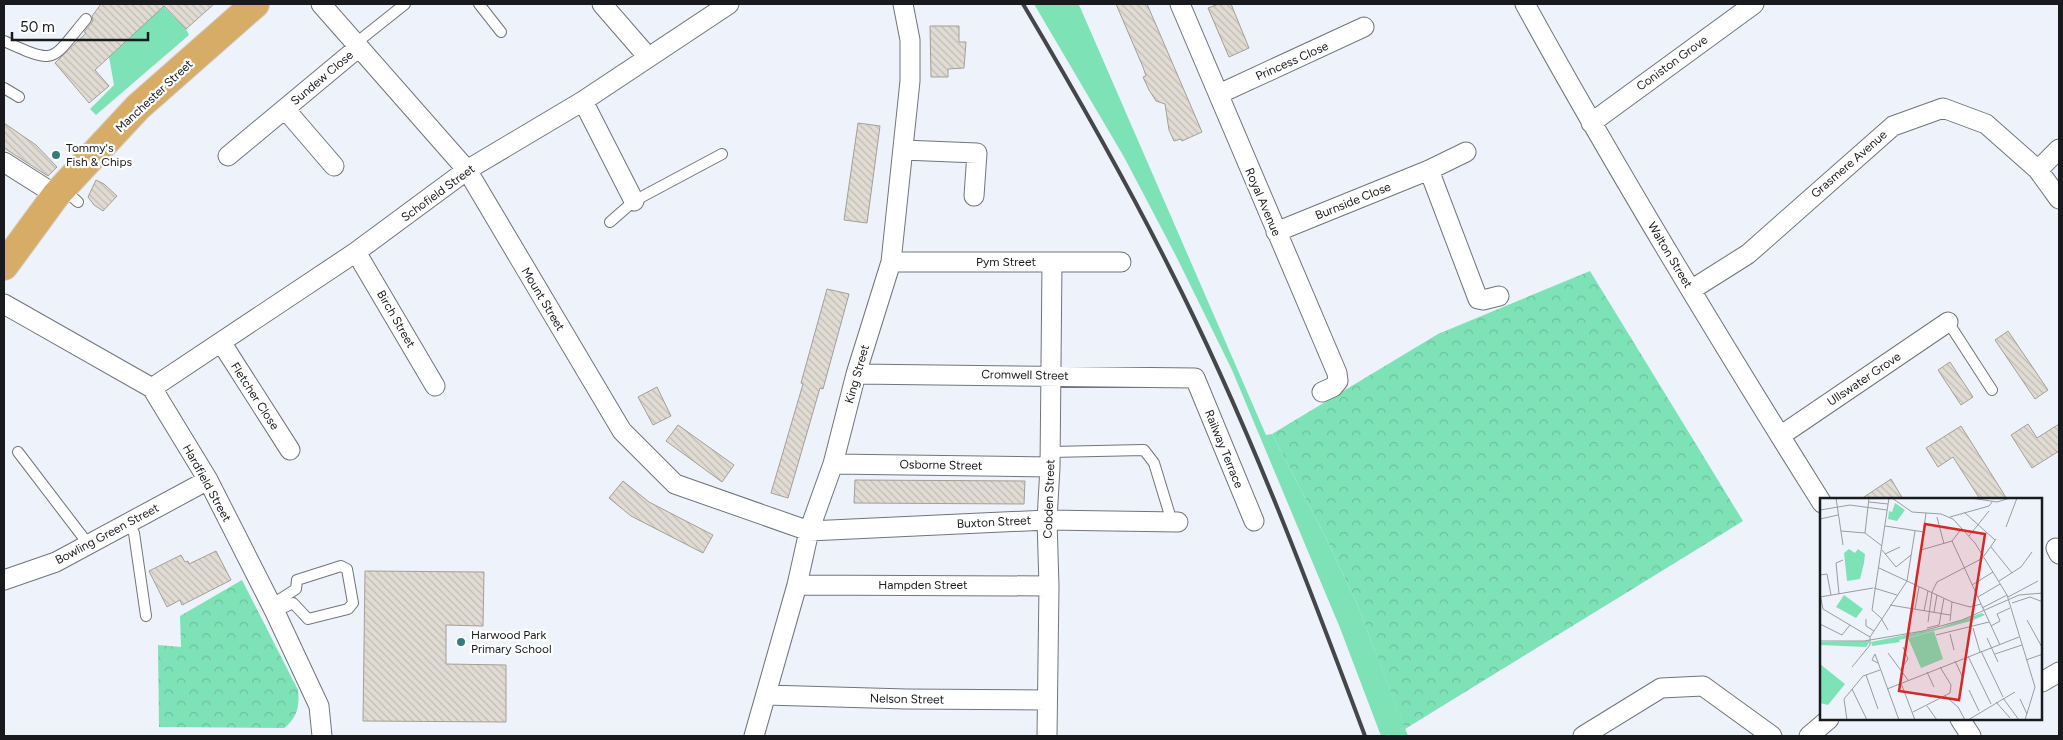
<svg xmlns="http://www.w3.org/2000/svg" width="2063" height="740" font-family="Figtree,sans-serif">
<style>
.green{fill:#7ee2b7}
.park{fill:url(#park-crowns)}
.building{fill:url(#building-back-hatch);stroke:#a49f97}
.lines{fill:none;stroke-linecap:round;stroke-linejoin:round}
.lane-casing{stroke:#70747b;stroke-width:12}
.street-casing{stroke:#70747b;stroke-width:21}
.primary-casing{stroke:#d1d1d2;stroke-width:30}
.lane{stroke:#fff;stroke-width:10}
.street{stroke:#fff;stroke-width:19}
.primary{stroke:#d6ac67;stroke-width:28}
.rail{stroke:#44464a;stroke-width:4}
.poi-dot{fill:#347d7c;stroke:#fff;stroke-width:2}
.labels{text-anchor:middle;dominant-baseline:central;stroke-width:4.5;stroke-linejoin:round;paint-order:stroke}
.street-label{font-size:12px;fill:#181a1d;stroke:#fff}
.poi-label{font-size:12px;fill:#181a1d;stroke:#fff;text-anchor:start}
.inset-road{fill:none;stroke:#989ca2;stroke-width:1}
.view{fill:#d62828;fill-opacity:0.15;stroke:#d62828;stroke-width:2.5}
.inset-edge{fill:none;stroke:#181a1d;stroke-width:2.5}
</style>
<defs>
<pattern id="park-crowns" width="20" height="18" patternUnits="userSpaceOnUse" patternTransform="scale(1.25)"><rect width="20" height="18" fill="#7ee2b7"/><path d="M2 6a3 3 0 1 1 6 0M12 15a3 3 0 1 1 6 0" fill="none" stroke="#6cc19d"/></pattern>
<pattern id="building-back-hatch" width="6" height="6" patternUnits="userSpaceOnUse" patternTransform="scale(1.25)"><rect width="6" height="6" fill="#e1dcd3"/><path d="M-1 5l2 2M0 0l6 6M5-1l2 2" fill="none" stroke="#c0bcb5"/></pattern>
</defs>
<rect width="100%" height="100%" fill="#eef3fb"/>
<path class="green" d="M 1034,4 L 1078,4 L 1080,7 L 1266,435 L 1272,434 L 1326,538 L 1358,606 L 1408,736 L 1381,736 L 1340,628 L 1232,370 L 1176,256 L 1124,157 Z
M 163,6 L 186,29 L 189,35 L 96,115 L 90,109 L 114,85 L 109,57 Z"/>
<path class="park" d="M 1590,271 L 1743,521 L 1405,729 L 1358,606 L 1326,538 L 1272,434 L 1438,334 Z
M 242,580 L 298,690 C 300,706 297,718 284,728 L 159,727 L 158,645 L 181,647 L 180,616 Z"/>
<path class="building" d="M 101,4 L 214,4 L 186,29 L 164,6 L 95,70 L 109,86 L 89,103 L 55,63 L 86,33 L 84,32 L 93,21 L 92,16 Z
M 1116,4 L 1147,4 L 1202,132 L 1182,141 L 1181,139 L 1174,141 L 1169,130 L 1165,104 L 1156,101 L 1149,90 L 1143,77 L 1146,76 L 1143,67 Z
M 1219,4 L 1231,4 L 1249,48 L 1229,57 L 1208,8 Z
M 930,26 L 959,26 L 959,42 L 966,42 L 964,68 L 948,69 L 948,77 L 931,77 Z
M 4,123 L 36,145 L 57,167 L 48,176 L 4,148 Z
M 858,123 L 880,126 L 867,223 L 844,220 Z
M 96,180 L 104,184 L 117,196 L 103,211 L 94,205 L 88,197 Z
M 827,289 L 849,294 L 823,389 L 820,388 L 788,498 L 771,493 L 803,384 L 801,383 Z
M 2008,331 L 2048,390 L 2035,399 L 1995,340 Z
M 1950,362 L 1973,397 L 1961,405 L 1938,370 Z
M 657,387 L 671,416 L 653,425 L 638,397 Z
M 2028,424 L 2037,438 L 2059,424 L 2059,451 L 2032,468 L 2011,435 Z
M 678,425 L 734,465 L 722,482 L 666,441 Z
M 1961,426 L 2007,499 L 1980,499 L 1953,457 L 1938,467 L 1926,448 Z
M 1891,479 L 1903,499 L 1861,499 Z
M 855,480 L 1025,481 L 1024,504 L 854,503 Z
M 623,481 L 649,502 L 713,535 L 703,553 L 631,516 L 609,498 Z
M 216,551 L 231,580 L 182,605 L 180,600 L 167,607 L 149,571 L 181,555 L 185,562 L 188,561 L 189,564 Z
M 365,571 L 484,572 L 483,626 L 446,625 L 446,664 L 506,665 L 506,722 L 363,721 Z"/>
<g class="lines">
<defs>
<path id="lane" d="M 479,4 L 501,32
M 4,41 C 57,65 50,62 86,19
M 356,43 L 405,4
M 4,88 L 19,97
M 64,190 L 78,202
M 610,222 L 634,201 L 722,154
M 1948,322 L 1992,390
M 18,452 L 89,545
M 1050,452 L 1144,450 L 1154,463 L 1172,522
M 128,524 L 134,533 L 146,616
M 271,605 L 296,589 L 297,580 L 341,566 L 347,569 L 353,603 L 348,609 L 308,619 L 293,603 L 275,612"/>
<path id="street" d="M 321,4 L 467,170 L 622,431 L 675,484 L 809,531 L 1047,520 L 1178,522
M 602,4 L 648,57
M 1180,4 L 1337,373 L 1338,381 L 1333,387 L 1322,392
M 1525,4 C 1618,173 1719,339 1822,503
M 1219,94 L 1364,27
M 583,101 L 634,201
M 285,109 L 334,166
M 1591,123 L 1754,4
M 903,150 L 977,153 L 974,196
M 228,156 L 359,47
M 4,162 L 56,195
M 1429,170 L 1478,299 L 1483,300 L 1499,296
M 2038,170 L 2059,149
M 1276,232 L 1429,170 L 1466,152
M 356,252 L 435,386
M 891,262 L 1121,262
M 1691,290 L 1748,254 L 1893,126 L 1943,108 L 1986,124 L 2038,170 L 2059,199
M 4,304 L 152,388 L 208,480 L 275,612 L 319,706 L 322,736
M 221,342 L 290,450
M 856,374 L 1195,378 L 1254,521
M 152,388 L 356,252 L 467,170 L 583,101 L 729,4
M 1780,436 L 1948,322
M 833,464 L 1050,467
M 2056,548 L 2059,554
M 4,580 L 56,562 L 208,480
M 797,585 L 1049,586
M 2042,682 L 2059,672
M 766,695 L 906,699 L 1047,700
M 1960,719 L 1971,736
M 754,736 L 797,585 L 809,531 L 833,464 L 856,374 L 891,262 L 910,81 L 910,40 L 903,4
M 1047,736 L 1049,586 L 1047,520 L 1050,467 L 1052,262
M 1583,736 L 1661,688 L 1703,686 L 1772,736
M 1809,736 L 1829,719"/>
<path id="primary" d="M 4,266 L 56,195 L 138,107 L 255,4"/>
</defs>
<use href="#lane" class="lane-casing"/>
<use href="#street" class="street-casing"/>
<use href="#primary" class="primary-casing"/>
<use href="#lane" class="lane"/>
<use href="#street" class="street"/>
<use href="#primary" class="primary"/>
<path class="rail" d="M 1023,4 C 1074,90 1124,177 1169,267 C 1246,418 1306,578 1365,736"/>
</g>
<g class="poi-dot">
<circle cx="56" cy="155" r="5"/>
<circle cx="461" cy="642" r="5"/>
</g>
<g class="labels">
<g class="street-label">
<text transform="translate(1292 61) rotate(-24)">Princess Close</text>
<text transform="translate(1672 63) rotate(-36)">Coniston Grove</text>
<text transform="translate(322 78) rotate(-40)">Sundew Close</text>
<text transform="translate(154 96) rotate(-43)">Manchester Street</text>
<text transform="translate(1849 164) rotate(-41)">Grasmere Avenue</text>
<text transform="translate(438 193) rotate(-36)">Schofield Street</text>
<text transform="translate(1353 201) rotate(-22)">Burnside Close</text>
<text transform="translate(1263 202) rotate(67)">Royal Avenue</text>
<text transform="translate(1670 255) rotate(59)">Walton Street</text>
<text x="1006" y="262">Pym Street</text>
<text transform="translate(543 299) rotate(59)">Mount Street</text>
<text transform="translate(396 319) rotate(60)">Birch Street</text>
<text transform="translate(857 374) rotate(-74)">King Street</text>
<text transform="translate(1025 375) rotate(1)">Cromwell Street</text>
<text transform="translate(1864 379) rotate(-34)">Ullswater Grove</text>
<text transform="translate(255 396) rotate(57)">Fletcher Close</text>
<text transform="translate(1224 449) rotate(68)">Railway Terrace</text>
<text transform="translate(941 465) rotate(1)">Osborne Street</text>
<text transform="translate(207 483) rotate(61)">Hardfield Street</text>
<text transform="translate(1049 499) rotate(-88)">Cobden Street</text>
<text transform="translate(994 522) rotate(-3)">Buxton Street</text>
<text transform="translate(107 534) rotate(-28)">Bowling Green Street</text>
<text x="923" y="585">Hampden Street</text>
<text transform="translate(907 699) rotate(1)">Nelson Street</text>
</g>
<g class="poi-label">
<text x="66" y="148">Tommy's<tspan x="66" dy="14">Fish &amp; Chips</tspan></text>
<text x="471" y="635">Harwood Park<tspan x="471" dy="14">Primary School</tspan></text>
</g>
</g>
<g transform="translate(1820 498)">
<rect width="222" height="222" fill="#eef3fb"/>
<path d="M 24,97 L 43,111 L 36,120 L 16,109 ZM 162,115 L 165,117 L 151,123 L 79,142 L 80,144 L 52,148 L 51,144 L 119,130 ZM 50,143 L 46,149 L 0,147 L 0,144 Z" fill="#7ee2b7"/>
<path d="M 29,51 L 35,55 L 38,51 L 45,56 L 44,65 L 40,81 L 27,83 L 24,55 Z" fill="#7ee2b7"/>
<path d="M 75,5 L 85,12 L 77,23 L 68,21 L 69,13 L 72,14 ZM 114,133 L 123,161 L 101,170 L 88,140 ZM 0,166 L 25,186 L 8,207 L 0,205 Z" fill="#7ee2b7"/>
<path class="inset-road" d="M 16,0 L 23,47M 72,0 L 92,14 L 121,16 L 133,21 L 155,45 L 187,97 L 215,189 L 205,222M 151,0 L 177,4 L 190,0M 49,4 L 68,6M 0,12 L 30,7 L 67,12M 144,14 L 175,42M 117,19 L 124,46M 130,19 L 169,8 L 172,4M 0,21 L 18,17M 65,28 L 104,34M 186,29 L 197,0M 21,33 L 45,35 L 62,48M 45,35 L 49,0M 149,38 L 169,13M 132,43 L 180,147M 171,49 L 192,75M 62,52 L 76,69 L 91,57M 101,52 L 132,43 L 142,30M 65,56 L 80,49M 164,58 L 176,41M 59,70 L 132,104 L 150,109 L 161,106M 0,77 L 7,76 L 11,97M 179,83 L 201,69 L 212,54M 96,87 L 106,15M 152,87 L 173,74M 54,90 L 77,97M 0,96 L 3,111 L 50,139M 19,96 L 16,65 L 23,62M 0,99 L 53,90M 158,99 L 180,86M 188,99 L 218,83M 192,105 L 210,99 L 223,104M 70,107 L 130,117M 162,110 L 187,97M 95,111 L 99,89M 104,113 L 108,93M 114,114 L 117,97M 46,121 L 46,128 L 54,133M 207,122 L 223,151M 130,123 L 132,104M 108,124 L 112,94 L 117,84 L 163,60M 0,126 L 22,137 L 30,127M 171,128 L 180,123 L 177,116 L 190,110M 107,130 L 119,127 L 124,100M 153,130 L 160,154M 68,132 L 61,120 L 52,112 L 69,0M 130,136 L 134,152M 116,137 L 169,124M 167,140 L 178,164M 0,143 L 44,143 L 103,133 L 142,122 L 199,97 L 223,95M 161,153 L 183,199M 68,155 L 88,182M 175,156 L 202,147M 148,158 L 171,206M 206,162 L 223,156M 135,163 L 143,180M 58,165 L 52,162 L 55,156 L 79,222M 32,169 L 50,147 L 50,139 L 87,83 L 95,33M 81,171 L 88,161 L 83,149M 107,174 L 114,189M 46,177 L 58,211M 81,185 L 95,222M 32,191 L 47,222M 67,191 L 199,139M 149,192 L 159,213M 125,198 L 138,209 L 145,222M 183,200 L 199,222M 200,201 L 207,216M 176,204 L 190,220M 107,208 L 117,222M 93,214 L 130,195 L 131,187 L 120,169M 27,222 L 24,201 L 43,178 L 60,172M 148,222 L 195,194"/>
<path class="view" d="M 105,26 L 165,36 L 139,202 L 79,193 Z"/>
<rect width="222" height="222" class="inset-edge"/>
</g>
<rect width="2063" height="740" fill="none" stroke="#181a1d" stroke-width="10"/>
<path d="M12 32v8h136v-8" fill="none" stroke="#181a1d" stroke-width="2.5"/>
<text x="20" y="32" font-size="15" fill="#181a1d" stroke="#ffffff" stroke-width="4" paint-order="stroke">50 m</text>
</svg>
